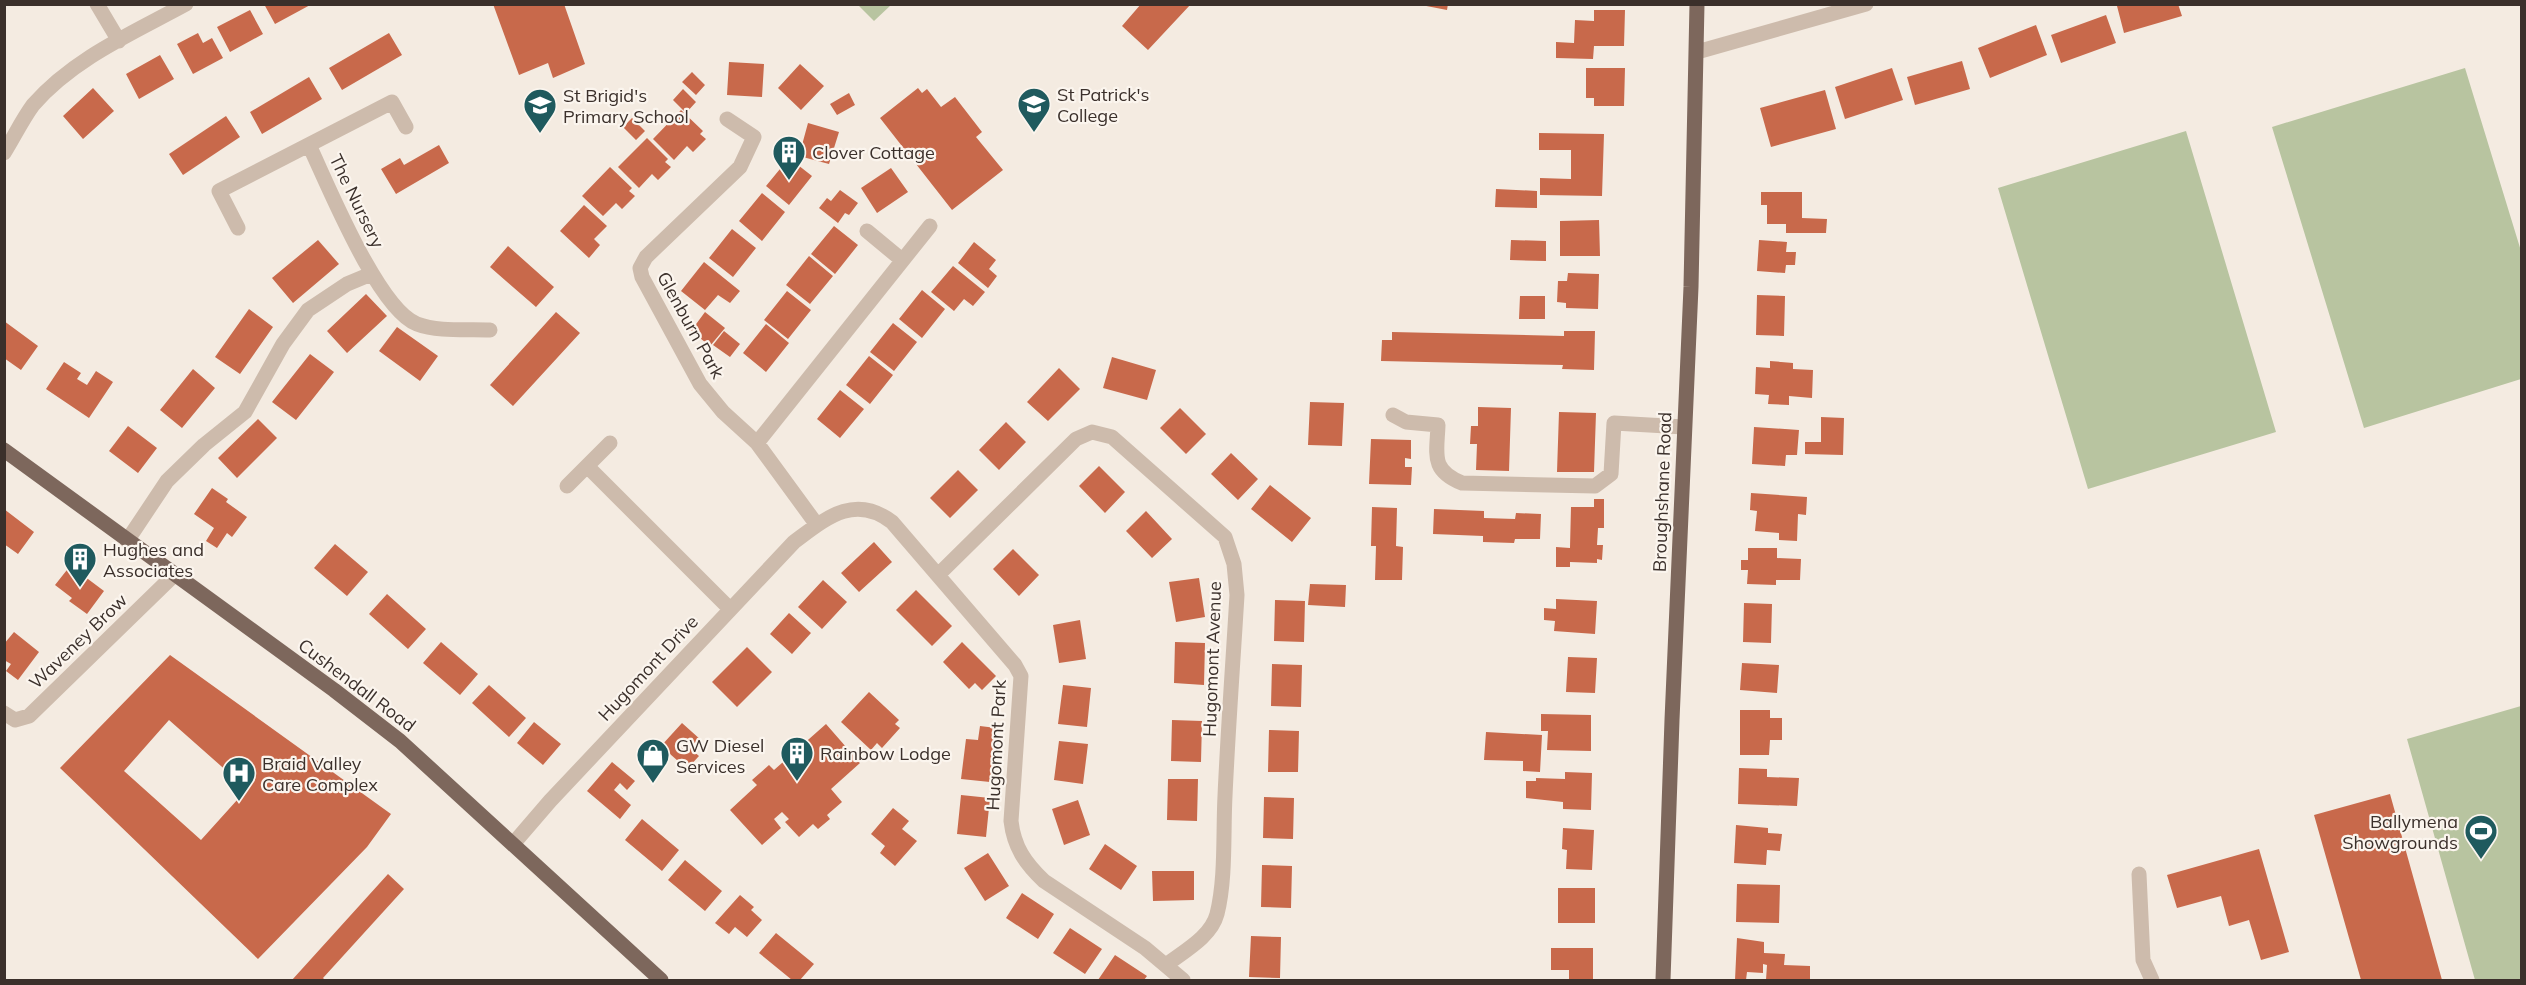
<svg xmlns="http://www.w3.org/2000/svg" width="2526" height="985" font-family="Mulish,sans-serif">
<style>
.green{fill:#b8c4a0}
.building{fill:#c8694b;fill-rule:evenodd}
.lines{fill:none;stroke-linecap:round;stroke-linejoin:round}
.minor{stroke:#cdbbac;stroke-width:15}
.primary{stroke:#7d675c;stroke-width:15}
.labels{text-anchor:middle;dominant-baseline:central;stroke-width:4.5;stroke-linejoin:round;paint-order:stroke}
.poi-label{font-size:18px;fill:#3b302b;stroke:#fbf5ee;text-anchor:start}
.street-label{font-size:18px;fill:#3b302b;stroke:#fbf5ee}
</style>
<rect width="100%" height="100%" fill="#f4ebe1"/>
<path class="green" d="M 858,5 L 891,5 L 874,21 Z
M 2465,68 L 2521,251 L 2521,379 L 2364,428 L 2272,127 Z
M 2186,131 L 2276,432 L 2088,489 L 1998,188 Z
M 2521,706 L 2521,980 L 2475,980 L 2407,739 Z"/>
<path class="building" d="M 264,4 L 312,4 L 275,24 Z
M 493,4 L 564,4 L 585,64 L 553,78 L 548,63 L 519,75 Z
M 1141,4 L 1191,4 L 1148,50 L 1122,26 Z
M 1416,4 L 1448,4 L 1447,10 Z
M 2123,4 L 2178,4 L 2182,16 L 2124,33 L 2117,6 Z
M 250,10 L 263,34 L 230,52 L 217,27 Z
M 1594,10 L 1625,10 L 1624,46 L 1594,46 L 1593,59 L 1556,58 L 1556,42 L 1574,43 L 1575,20 L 1594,21 Z
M 2106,15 L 2116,43 L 2061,63 L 2051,35 Z
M 2036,25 L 2047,55 L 1990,78 L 1978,48 Z
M 198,33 L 203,43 L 212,38 L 223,58 L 193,74 L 177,44 Z
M 389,33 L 402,55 L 342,90 L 329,68 Z
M 160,55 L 174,79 L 139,99 L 126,74 Z
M 1962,61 L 1970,89 L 1915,105 L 1907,77 Z
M 729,62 L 764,64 L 762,97 L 727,95 Z
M 800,64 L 824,86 L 801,110 L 778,88 Z
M 1586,68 L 1625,68 L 1624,106 L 1594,106 L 1594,98 L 1586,98 Z
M 1892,68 L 1903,100 L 1845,119 L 1835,87 Z
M 692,72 L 705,85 L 696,95 L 682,82 Z
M 309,77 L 322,99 L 262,134 L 250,112 Z
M 93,88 L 114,111 L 83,139 L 63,116 Z
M 918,88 L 922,93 L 927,89 L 941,107 L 955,97 L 982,132 L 976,137 L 1003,170 L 952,210 L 880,118 Z
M 683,89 L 696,102 L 686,113 L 673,100 Z
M 1825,90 L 1836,129 L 1771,147 L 1760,108 Z
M 849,93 L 855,105 L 837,115 L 830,104 Z
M 681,110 L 703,131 L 700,134 L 706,139 L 693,152 L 687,146 L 674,160 L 653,139 Z
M 226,116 L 240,137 L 183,175 L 169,154 Z
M 632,118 L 645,131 L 636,140 L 623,127 Z
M 808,123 L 839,132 L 829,164 L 799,156 Z
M 1539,133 L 1604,134 L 1602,196 L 1540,195 L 1540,178 L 1571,179 L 1571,150 L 1539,150 Z
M 647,138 L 668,159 L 665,162 L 671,167 L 658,180 L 652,174 L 639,188 L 618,167 Z
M 439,145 L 449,163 L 396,194 L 381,169 L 400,158 L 404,165 Z
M 789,158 L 812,176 L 789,205 L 766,186 Z
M 610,167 L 632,188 L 629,191 L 635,196 L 622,209 L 616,203 L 603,216 L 582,196 Z
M 891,168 L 908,192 L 877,213 L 861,188 Z
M 1496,189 L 1537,191 L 1537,208 L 1495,207 Z
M 840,190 L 858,203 L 849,215 L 845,213 L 838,223 L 819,208 L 827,198 L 831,201 Z
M 1761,192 L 1802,192 L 1802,218 L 1827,219 L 1826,233 L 1786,233 L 1786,224 L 1767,224 L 1767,205 L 1761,205 Z
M 762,193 L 785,212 L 762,241 L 739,221 Z
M 584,205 L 607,226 L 594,239 L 600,245 L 589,258 L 560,231 Z
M 1599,220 L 1600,256 L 1560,256 L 1560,221 Z
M 834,226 L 858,245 L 835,274 L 811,254 Z
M 732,229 L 756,248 L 733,277 L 709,258 Z
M 318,240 L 339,264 L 293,303 L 272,278 Z
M 1511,240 L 1546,241 L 1546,261 L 1510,260 Z
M 1759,240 L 1787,242 L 1786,252 L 1796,252 L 1795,265 L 1786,265 L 1785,273 L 1757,271 Z
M 974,242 L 996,260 L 989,269 L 997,276 L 988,288 L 958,263 Z
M 508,246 L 554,287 L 536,307 L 490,267 Z
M 809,256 L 833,276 L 810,304 L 786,285 Z
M 704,262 L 740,291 L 730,303 L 718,295 L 705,310 L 681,291 Z
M 953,266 L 985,292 L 973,306 L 964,299 L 954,311 L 931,292 Z
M 1568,273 L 1599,274 L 1598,309 L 1566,308 L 1566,303 L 1557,302 L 1558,281 L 1567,281 Z
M 922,290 L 945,309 L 922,338 L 899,319 Z
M 787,291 L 811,310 L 788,339 L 764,320 Z
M 366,294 L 387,316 L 347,353 L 327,331 Z
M 1757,295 L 1785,296 L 1784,336 L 1756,335 Z
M 1520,296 L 1545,296 L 1545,319 L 1519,319 Z
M 249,309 L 273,327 L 240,374 L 215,357 Z
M 556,312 L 580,333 L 513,406 L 490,385 Z
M 705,312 L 725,328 L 710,346 L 691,331 Z
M 4,321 L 38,346 L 21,370 L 4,358 Z
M 893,323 L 917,342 L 894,371 L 870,352 Z
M 766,324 L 789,343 L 766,372 L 743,353 Z
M 397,327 L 438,356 L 420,381 L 379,351 Z
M 724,331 L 740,344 L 730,357 L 713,345 Z
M 1564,331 L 1595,331 L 1594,370 L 1562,369 L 1563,365 L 1381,361 L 1382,340 L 1392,340 L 1392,332 L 1564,336 Z
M 310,354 L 334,372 L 296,420 L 272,402 Z
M 869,356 L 893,375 L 870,404 L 846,385 Z
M 1112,357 L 1156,370 L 1147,400 L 1103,388 Z
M 1770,361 L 1793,363 L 1793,369 L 1813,370 L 1812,398 L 1789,396 L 1789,405 L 1768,404 L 1769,395 L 1755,394 L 1756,367 L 1770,368 Z
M 64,362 L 81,373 L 77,379 L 87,385 L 96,371 L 113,382 L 89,418 L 46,389 Z
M 1059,368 L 1080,389 L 1048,421 L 1027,402 Z
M 193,369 L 215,388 L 182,428 L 160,410 Z
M 840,390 L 864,409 L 840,438 L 817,419 Z
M 1310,402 L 1344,403 L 1342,446 L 1308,445 Z
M 1478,407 L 1511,408 L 1509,471 L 1476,470 L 1477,444 L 1470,444 L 1471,426 L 1478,426 Z
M 1180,408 L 1206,434 L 1186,454 L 1160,428 Z
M 1559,412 L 1596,413 L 1594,472 L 1557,472 Z
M 1821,417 L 1844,418 L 1843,455 L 1805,454 L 1805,442 L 1821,442 Z
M 258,419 L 277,438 L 237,478 L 218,458 Z
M 1006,422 L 1026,442 L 999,470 L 979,450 Z
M 128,426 L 157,448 L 138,473 L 109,451 Z
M 1754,427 L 1799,430 L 1797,455 L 1786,455 L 1785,466 L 1752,464 Z
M 1371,439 L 1411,440 L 1411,459 L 1405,458 L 1405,467 L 1412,467 L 1411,485 L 1369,484 Z
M 1231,453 L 1258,479 L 1238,500 L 1211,474 Z
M 1099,466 L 1125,492 L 1105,513 L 1079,486 Z
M 958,470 L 978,490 L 950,518 L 930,498 Z
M 1270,485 L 1311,518 L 1292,542 L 1251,509 Z
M 212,488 L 228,499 L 226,502 L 247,517 L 232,537 L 227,533 L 217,548 L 206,541 L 214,528 L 194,514 Z
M 1751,493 L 1807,497 L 1806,515 L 1798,514 L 1797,541 L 1779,540 L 1779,533 L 1755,531 L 1757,511 L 1750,510 Z
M 1594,499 L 1604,499 L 1604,528 L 1598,528 L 1597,545 L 1603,545 L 1602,560 L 1597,559 L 1597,563 L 1570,562 L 1570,567 L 1556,567 L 1556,547 L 1570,548 L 1571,507 L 1594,507 Z
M 1372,507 L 1397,508 L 1396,546 L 1403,547 L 1402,580 L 1375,580 L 1376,546 L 1371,546 Z
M 4,509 L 34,532 L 18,554 L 4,544 Z
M 1434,509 L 1484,511 L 1484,518 L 1515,519 L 1516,513 L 1541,514 L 1540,539 L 1515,539 L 1514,543 L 1483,542 L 1483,536 L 1433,534 Z
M 1146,511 L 1172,539 L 1152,558 L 1126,531 Z
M 874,542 L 892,562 L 859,592 L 841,573 Z
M 335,544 L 368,572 L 347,596 L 314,568 Z
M 1748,548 L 1777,548 L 1777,558 L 1801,559 L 1800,580 L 1776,580 L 1776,585 L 1747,584 L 1748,570 L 1741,570 L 1741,560 L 1748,560 Z
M 1013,549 L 1039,575 L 1019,596 L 993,569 Z
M 74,561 L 88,571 L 84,576 L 104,591 L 87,614 L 69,601 L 72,598 L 55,585 Z
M 1199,578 L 1205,617 L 1176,622 L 1169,582 Z
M 823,580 L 847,602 L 822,629 L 798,607 Z
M 1310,584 L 1346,585 L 1345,607 L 1308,605 Z
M 916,590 L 952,626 L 932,646 L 896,610 Z
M 387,594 L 426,629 L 408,649 L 369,614 Z
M 1556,599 L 1597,601 L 1595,634 L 1554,631 L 1555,621 L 1544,620 L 1544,608 L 1556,609 Z
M 1275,600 L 1305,601 L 1304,642 L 1274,641 Z
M 1744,603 L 1772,604 L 1771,643 L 1743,642 Z
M 789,613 L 811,633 L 792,654 L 770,634 Z
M 1080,620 L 1086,659 L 1059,663 L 1053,625 Z
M 14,632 L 39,652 L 18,680 L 6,671 L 11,664 L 4,660 L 4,644 Z
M 441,642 L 478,674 L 460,695 L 423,663 Z
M 962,642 L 996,676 L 982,690 L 975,683 L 969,689 L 943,662 Z
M 1175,642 L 1205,643 L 1204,685 L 1174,683 Z
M 747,647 L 772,672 L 737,707 L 712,682 Z
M 170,655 L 391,814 L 367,847 L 258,959 L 60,768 ZM 169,720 L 247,789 L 201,840 L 124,771 Z
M 1568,657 L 1597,658 L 1595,693 L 1566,692 Z
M 1742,663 L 1779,665 L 1777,693 L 1740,690 Z
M 1272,664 L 1302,665 L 1301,707 L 1271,706 Z
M 489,685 L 526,718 L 509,737 L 472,703 Z
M 1063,685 L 1091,688 L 1087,727 L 1058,724 Z
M 869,692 L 899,720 L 895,724 L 900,728 L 882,748 L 877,743 L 871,750 L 841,722 Z
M 1740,710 L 1770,710 L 1770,718 L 1782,718 L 1782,740 L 1770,740 L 1769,755 L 1740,755 Z
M 1541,714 L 1591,715 L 1591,751 L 1547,750 L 1548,731 L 1541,731 Z
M 1172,720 L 1202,721 L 1201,762 L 1171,761 Z
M 534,722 L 561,744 L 543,765 L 517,743 Z
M 682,723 L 701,740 L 692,750 L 699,756 L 687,769 L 661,746 Z
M 826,724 L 860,763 L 831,789 L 842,802 L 827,815 L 830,819 L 818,829 L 813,824 L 799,837 L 785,822 L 789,819 L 782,812 L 774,819 L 781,828 L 762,845 L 730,810 L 757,785 L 752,780 L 769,765 L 774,770 Z
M 980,726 L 996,728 L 990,782 L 961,779 L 966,739 L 978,740 Z
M 1269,730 L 1299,731 L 1298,772 L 1268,772 Z
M 1486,732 L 1542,735 L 1540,772 L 1523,771 L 1523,761 L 1484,760 Z
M 1059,741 L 1088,744 L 1083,784 L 1054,780 Z
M 612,762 L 635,781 L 627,790 L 620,783 L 614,790 L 631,805 L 620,819 L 587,791 Z
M 1739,768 L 1767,769 L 1767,777 L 1799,778 L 1797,806 L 1738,804 Z
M 1565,772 L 1592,773 L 1591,810 L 1563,809 L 1563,802 L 1526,798 L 1526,781 L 1536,781 L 1536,778 L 1565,779 Z
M 1168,779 L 1198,779 L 1197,821 L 1167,820 Z
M 2390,794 L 2442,980 L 2361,980 L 2314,815 Z
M 961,795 L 990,798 L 986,837 L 957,834 Z
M 1264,797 L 1294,798 L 1293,839 L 1263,838 Z
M 1078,800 L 1090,835 L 1064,845 L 1052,809 Z
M 893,808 L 909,821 L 902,829 L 917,841 L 895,866 L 880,853 L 885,846 L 871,834 Z
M 642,819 L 679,850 L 662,871 L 625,840 Z
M 1736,825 L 1768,828 L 1768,833 L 1782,834 L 1780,851 L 1767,850 L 1766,865 L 1734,863 Z
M 1563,828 L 1594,830 L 1592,870 L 1566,869 L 1567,850 L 1562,849 Z
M 1105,844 L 1137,866 L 1121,890 L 1089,869 Z
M 2259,849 L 2289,952 L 2261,960 L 2249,920 L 2229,926 L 2221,896 L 2177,908 L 2167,875 Z
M 988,853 L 1009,886 L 985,901 L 964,868 Z
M 685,860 L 722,891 L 705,911 L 668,880 Z
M 1262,865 L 1292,866 L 1291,908 L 1261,907 Z
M 1152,871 L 1194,871 L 1194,900 L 1153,901 Z
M 388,874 L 404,889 L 323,978 L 325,980 L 292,980 Z
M 1737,884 L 1780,885 L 1779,923 L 1736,922 Z
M 1558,888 L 1595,888 L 1595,923 L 1558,923 Z
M 1022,893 L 1054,914 L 1038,939 L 1006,918 Z
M 740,895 L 754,907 L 751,910 L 762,920 L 747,937 L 735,927 L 729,934 L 715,923 Z
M 1070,928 L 1102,949 L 1085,974 L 1053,953 Z
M 776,933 L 814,964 L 800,980 L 792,980 L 759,953 Z
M 1251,936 L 1281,937 L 1280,978 L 1249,977 Z
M 1737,938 L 1764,942 L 1764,953 L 1785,954 L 1784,965 L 1810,966 L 1810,980 L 1766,980 L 1767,965 L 1763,964 L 1763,973 L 1747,972 L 1746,980 L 1735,980 Z
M 1551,948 L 1593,948 L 1593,980 L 1569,980 L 1569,970 L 1551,970 Z
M 1115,955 L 1147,976 L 1144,980 L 1098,980 Z"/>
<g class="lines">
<path class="minor" d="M 97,4 L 119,41
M 1697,52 L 1866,4
M 727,119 L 754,137 L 740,167 L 646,257 L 640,268 L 642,277 L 700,384 L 723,412 L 757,443 L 817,525
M 309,145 C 328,185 378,309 417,324 C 438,332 467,329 490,330
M 4,153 C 14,137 22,120 33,105 C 74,58 133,33 186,4
M 238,228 L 219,191 L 392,102 L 406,127
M 867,231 L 902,260
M 1393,415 L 1406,422 L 1438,425 C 1437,454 1430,470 1462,483 L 1595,486 L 1611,474 L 1614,423 L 1684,427
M 757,443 L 930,226
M 587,466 L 730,609
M 567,486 L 610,443
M 127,541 L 167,481 L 204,445 L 245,412 L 283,344 L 308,310 L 347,284 L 371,274
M 938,575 L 1076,439 L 1092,432 L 1112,437 L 1225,537 L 1234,564 L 1237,595 C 1233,662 1228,729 1225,796 C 1223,833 1226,878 1217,914 C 1211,937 1184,951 1166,965
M 4,713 L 15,720 L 29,716 L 174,575
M 513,844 L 550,801 L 794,542 C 825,519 854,493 892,522 L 1015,665 L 1021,676 L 1011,821 C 1014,847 1025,863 1044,881 L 1145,948 L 1183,980
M 2139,874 L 2143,960 L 2152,980"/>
<path class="primary" d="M 4,450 L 334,690 L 400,741 L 661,980
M 1663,980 L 1672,720 L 1691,287 L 1697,4"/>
</g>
<defs>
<symbol id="school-pin" viewBox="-11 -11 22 30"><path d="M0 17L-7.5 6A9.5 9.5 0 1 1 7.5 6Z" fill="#1f5a5e" stroke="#fbf5ee"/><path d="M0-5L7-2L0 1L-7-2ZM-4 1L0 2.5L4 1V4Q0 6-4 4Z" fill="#fff"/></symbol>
<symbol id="building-pin" viewBox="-11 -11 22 30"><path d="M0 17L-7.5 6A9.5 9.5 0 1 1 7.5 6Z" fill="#1f5a5e" stroke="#fbf5ee"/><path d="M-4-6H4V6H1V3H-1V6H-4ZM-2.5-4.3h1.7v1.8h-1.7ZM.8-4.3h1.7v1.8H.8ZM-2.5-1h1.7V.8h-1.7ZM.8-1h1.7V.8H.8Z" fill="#fff"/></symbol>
<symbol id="shop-pin" viewBox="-11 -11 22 30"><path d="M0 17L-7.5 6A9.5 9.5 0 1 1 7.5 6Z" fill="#1f5a5e" stroke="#fbf5ee"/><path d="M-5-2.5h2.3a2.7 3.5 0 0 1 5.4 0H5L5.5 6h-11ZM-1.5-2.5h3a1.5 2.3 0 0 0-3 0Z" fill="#fff"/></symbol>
<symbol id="hospital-pin" viewBox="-11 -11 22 30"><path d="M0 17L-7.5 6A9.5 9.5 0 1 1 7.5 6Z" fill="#1f5a5e" stroke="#fbf5ee"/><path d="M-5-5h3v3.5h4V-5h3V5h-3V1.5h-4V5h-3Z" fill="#fff"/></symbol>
<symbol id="stadium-pin" viewBox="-11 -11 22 30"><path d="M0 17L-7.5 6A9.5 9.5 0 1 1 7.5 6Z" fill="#1f5a5e" stroke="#fbf5ee"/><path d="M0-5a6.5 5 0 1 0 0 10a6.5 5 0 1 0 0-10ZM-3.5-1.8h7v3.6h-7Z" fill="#fff"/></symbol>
</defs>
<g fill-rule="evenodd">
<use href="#school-pin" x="1015" y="85" width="38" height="52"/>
<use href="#school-pin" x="521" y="86" width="38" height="52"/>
<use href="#building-pin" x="770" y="133" width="38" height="52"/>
<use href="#building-pin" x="61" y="540" width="38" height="52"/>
<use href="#building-pin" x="778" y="734" width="38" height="52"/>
<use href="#shop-pin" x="634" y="736" width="38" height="52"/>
<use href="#hospital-pin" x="220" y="754" width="38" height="52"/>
<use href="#stadium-pin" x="2462" y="812" width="38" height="52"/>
</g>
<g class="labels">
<g class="poi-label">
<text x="1057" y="94">St Patrick's<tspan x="1057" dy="21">College</tspan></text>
<text x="563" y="95">St Brigid's<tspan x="563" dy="21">Primary School</tspan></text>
<text x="812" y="152">Clover Cottage</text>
<text x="103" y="549">Hughes and<tspan x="103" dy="21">Associates</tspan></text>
<text x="676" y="745">GW Diesel<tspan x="676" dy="21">Services</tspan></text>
<text x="820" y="753">Rainbow Lodge</text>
<text x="262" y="763">Braid Valley<tspan x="262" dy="21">Care Complex</tspan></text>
<text x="2458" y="821" text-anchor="end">Ballymena<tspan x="2458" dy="21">Showgrounds</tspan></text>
</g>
<g class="street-label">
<text transform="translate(357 201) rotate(64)">The Nursery</text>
<text transform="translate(691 325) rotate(61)">Glenburn Park</text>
<text transform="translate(1662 492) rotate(-88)">Broughshane Road</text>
<text transform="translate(78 641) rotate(-44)">Waveney Brow</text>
<text transform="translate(1212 659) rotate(-88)">Hugomont Avenue</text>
<text transform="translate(648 668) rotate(-47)">Hugomont Drive</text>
<text transform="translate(357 685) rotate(37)">Cushendall Road</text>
<text transform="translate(996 745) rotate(-87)">Hugomont Park</text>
</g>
</g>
<rect width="2526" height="985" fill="none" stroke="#3b302b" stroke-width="12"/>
</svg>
